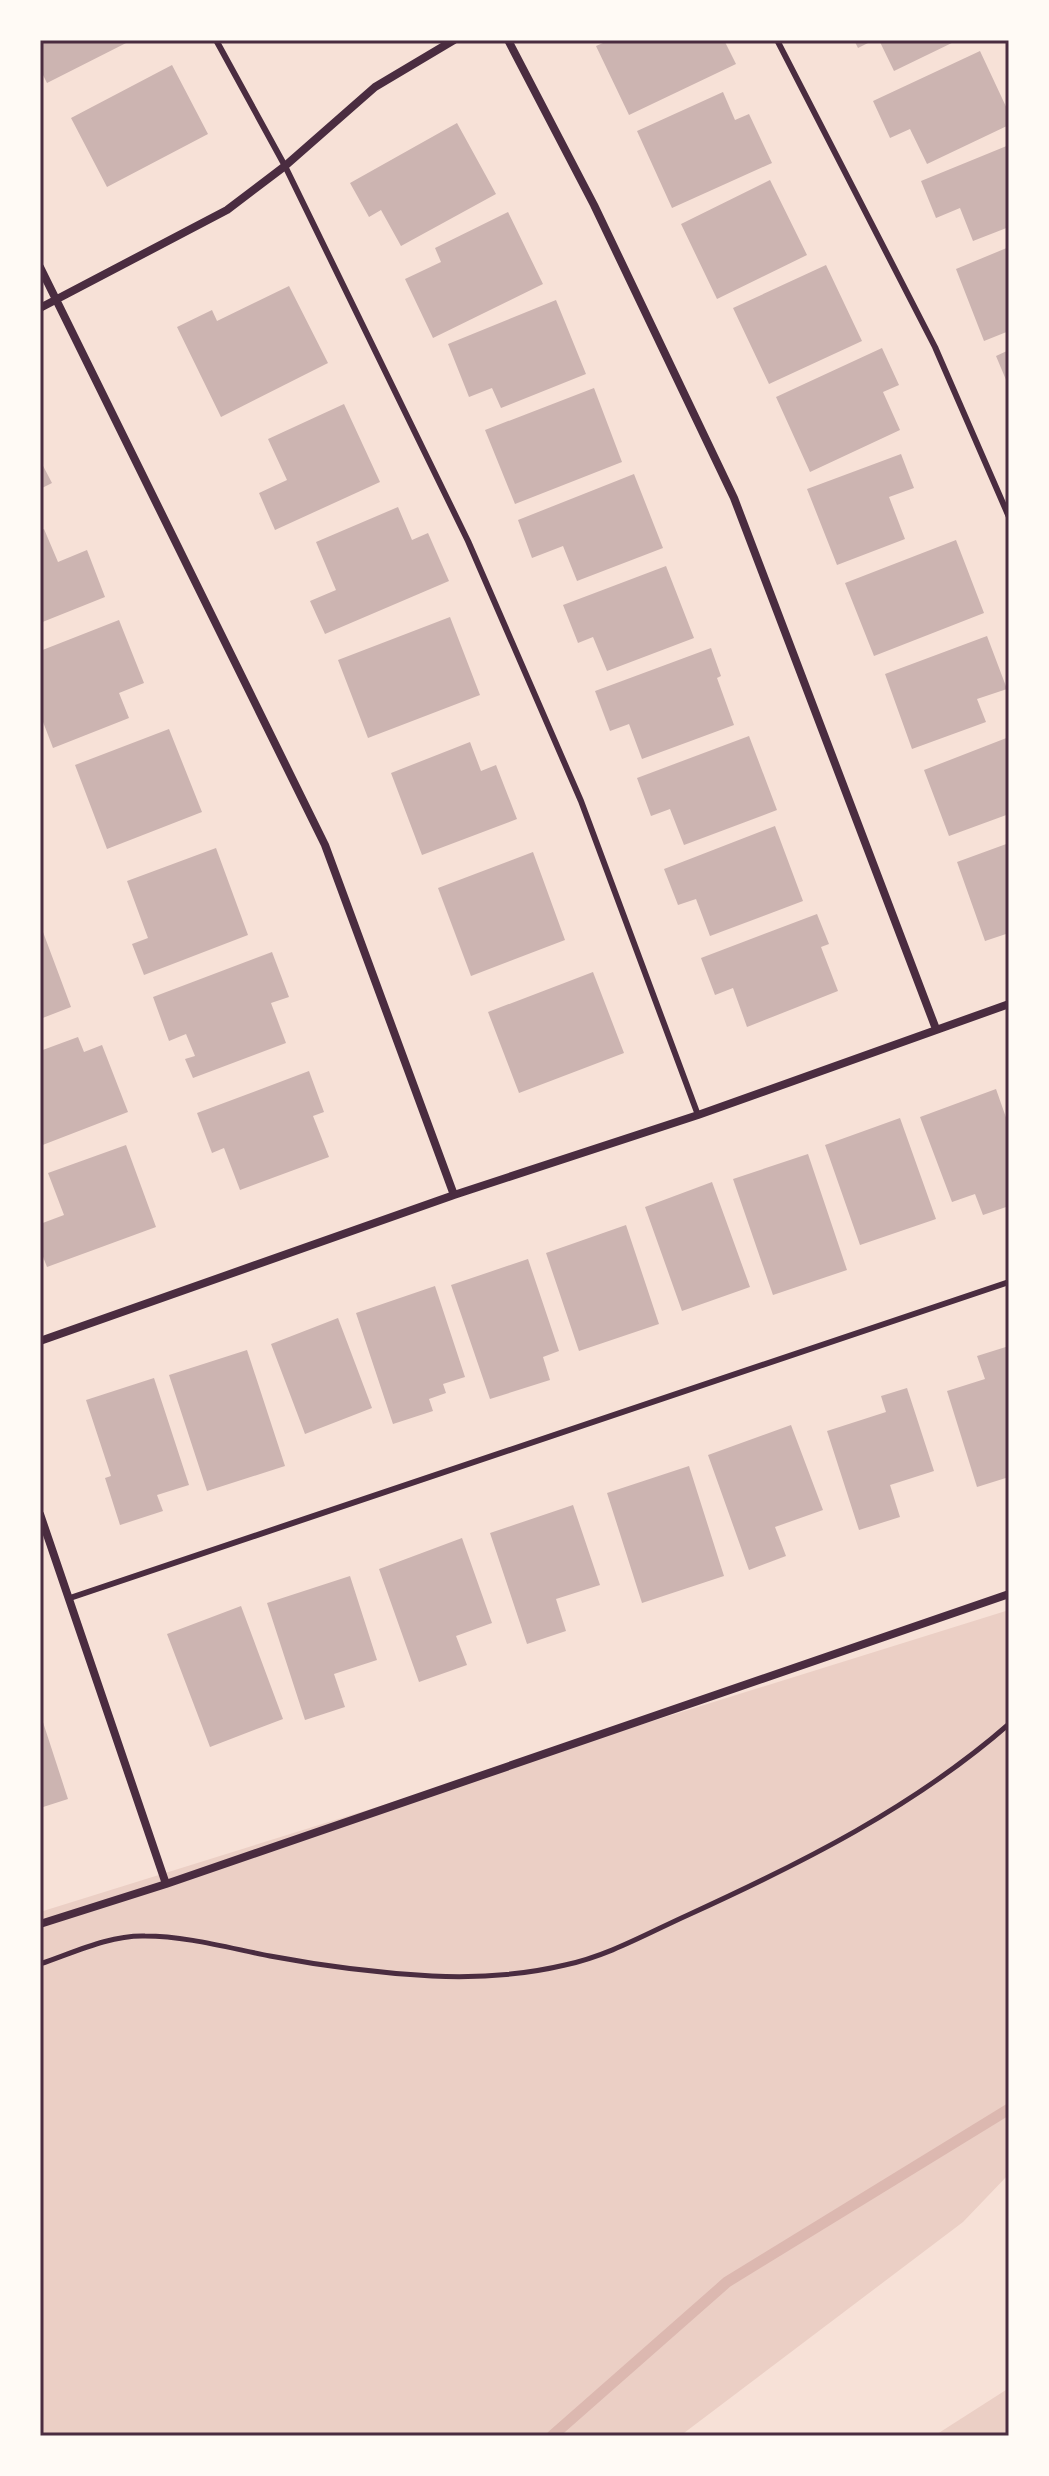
<svg xmlns="http://www.w3.org/2000/svg" width="1049" height="2476" font-family="Jost,sans-serif">
<style>
.green{fill:#ebcfc5}
.lines{fill:none;stroke-linecap:round;stroke-linejoin:round}
.stream{stroke:#dcb8b0;stroke-width:11}
.building{fill:#ccb4b1}
.path{stroke:#4a2c40;stroke-width:5}
.service{stroke:#4a2c40;stroke-width:6}
.minor{stroke:#4a2c40;stroke-width:8}
.neatline{fill:none;stroke:#4a2c40;stroke-width:3}
</style>
<rect width="100%" height="100%" fill="#f7e1d7"/>
<path class="green" d="M 1009,1610 L 1009,2174 L 963,2222 L 680,2436 L 40,2436 L 40,1912 Z
M 1009,2388 L 1009,2436 L 934,2436 Z"/>
<g class="lines">
<path class="stream" d="M 552,2436 L 727,2282 L 1009,2109"/>
</g>
<path class="building" d="M 40,40 L 132,40 L 47,83 L 40,69 Z
M 610,40 L 724,40 L 736,64 L 629,115 L 596,46 Z
M 854,40 L 874,40 L 858,48 Z
M 879,40 L 958,40 L 894,71 Z
M 980,51 L 1009,113 L 1009,125 L 927,164 L 910,129 L 890,138 L 873,101 Z
M 172,65 L 208,134 L 107,187 L 71,118 Z
M 723,92 L 735,120 L 749,114 L 772,163 L 672,208 L 637,131 Z
M 457,123 L 496,194 L 401,246 L 381,210 L 369,217 L 350,183 Z
M 1009,145 L 1009,227 L 973,241 L 960,208 L 936,218 L 921,181 Z
M 770,180 L 807,255 L 717,299 L 681,224 Z
M 508,212 L 543,284 L 433,338 L 405,279 L 441,262 L 435,248 Z
M 1009,247 L 1009,331 L 984,341 L 956,269 Z
M 826,265 L 862,341 L 769,384 L 733,308 Z
M 289,286 L 328,363 L 221,417 L 177,327 L 212,310 L 217,321 Z
M 556,300 L 586,374 L 501,408 L 492,388 L 469,397 L 448,344 Z
M 882,348 L 899,385 L 883,392 L 900,430 L 810,472 L 776,397 Z
M 1009,350 L 1009,387 L 996,356 Z
M 594,388 L 622,462 L 515,504 L 485,430 Z
M 344,404 L 380,482 L 275,530 L 259,493 L 287,480 L 268,439 Z
M 901,454 L 914,488 L 889,497 L 905,539 L 837,565 L 807,489 Z
M 40,460 L 52,483 L 40,489 Z
M 634,474 L 663,548 L 577,581 L 563,546 L 532,558 L 518,520 Z
M 398,507 L 412,540 L 428,533 L 449,581 L 325,634 L 310,601 L 336,590 L 316,542 Z
M 44,529 L 58,562 L 87,550 L 105,597 L 40,623 L 40,530 Z
M 956,540 L 984,613 L 874,656 L 845,583 Z
M 666,566 L 694,638 L 607,671 L 593,637 L 578,643 L 563,605 Z
M 450,617 L 480,695 L 368,738 L 338,660 Z
M 119,620 L 144,683 L 119,693 L 129,718 L 53,748 L 40,714 L 40,651 Z
M 987,636 L 1007,689 L 977,699 L 986,722 L 912,749 L 885,674 Z
M 711,648 L 721,676 L 717,678 L 734,725 L 642,759 L 629,724 L 610,731 L 595,691 Z
M 169,729 L 202,812 L 107,849 L 75,765 Z
M 749,736 L 777,810 L 684,845 L 670,809 L 651,816 L 637,778 Z
M 1009,737 L 1009,814 L 949,836 L 924,770 Z
M 470,742 L 481,771 L 496,765 L 517,819 L 422,855 L 391,773 Z
M 775,826 L 803,901 L 710,936 L 696,899 L 678,905 L 664,869 Z
M 1009,843 L 1009,933 L 985,941 L 957,862 Z
M 216,848 L 248,935 L 144,975 L 132,944 L 148,938 L 127,881 Z
M 533,852 L 565,940 L 471,976 L 438,888 Z
M 817,914 L 829,944 L 821,947 L 838,991 L 747,1027 L 733,988 L 715,995 L 701,958 Z
M 40,924 L 71,1007 L 40,1019 Z
M 272,952 L 289,997 L 271,1003 L 286,1043 L 193,1078 L 185,1059 L 195,1056 L 186,1034 L 169,1041 L 153,997 Z
M 593,972 L 624,1053 L 519,1093 L 488,1012 Z
M 78,1037 L 84,1052 L 102,1045 L 128,1112 L 40,1146 L 40,1051 Z
M 309,1071 L 324,1112 L 313,1116 L 329,1157 L 240,1190 L 224,1148 L 212,1153 L 197,1113 Z
M 996,1089 L 1009,1126 L 1009,1206 L 983,1215 L 975,1194 L 952,1202 L 920,1117 Z
M 900,1118 L 936,1219 L 860,1245 L 825,1145 Z
M 126,1145 L 156,1227 L 47,1267 L 40,1249 L 40,1224 L 64,1215 L 48,1173 Z
M 808,1154 L 847,1270 L 773,1295 L 733,1179 Z
M 712,1182 L 750,1287 L 682,1311 L 645,1207 Z
M 626,1225 L 659,1324 L 579,1351 L 546,1253 Z
M 528,1259 L 559,1351 L 543,1357 L 550,1380 L 490,1399 L 451,1285 Z
M 435,1286 L 465,1377 L 443,1384 L 446,1393 L 429,1399 L 433,1411 L 393,1424 L 356,1313 Z
M 338,1318 L 372,1408 L 305,1434 L 271,1344 Z
M 1009,1346 L 1009,1477 L 977,1487 L 947,1391 L 985,1379 L 977,1356 Z
M 247,1350 L 285,1466 L 207,1491 L 169,1375 Z
M 154,1378 L 189,1485 L 157,1495 L 163,1511 L 120,1525 L 105,1478 L 111,1476 L 86,1400 Z
M 907,1388 L 934,1471 L 890,1485 L 900,1517 L 859,1530 L 827,1431 L 886,1412 L 881,1396 Z
M 791,1425 L 823,1510 L 775,1527 L 786,1556 L 749,1570 L 708,1455 Z
M 689,1466 L 724,1576 L 642,1603 L 607,1493 Z
M 573,1505 L 600,1585 L 556,1599 L 566,1631 L 527,1644 L 490,1533 Z
M 462,1538 L 492,1623 L 456,1636 L 467,1665 L 419,1682 L 379,1569 Z
M 350,1576 L 377,1660 L 334,1674 L 345,1707 L 305,1720 L 267,1603 Z
M 241,1606 L 283,1719 L 210,1747 L 167,1634 Z
M 40,1713 L 68,1799 L 40,1808 Z"/>
<g class="lines">
<path class="path" d="M 40,1964 C 73,1953 109,1935 145,1936 C 186,1936 229,1948 270,1956 C 323,1966 378,1973 432,1976 C 475,1978 523,1975 565,1965 C 608,1956 648,1933 688,1915 C 802,1863 914,1807 1009,1724"/>
<path class="service" d="M 216,40 L 285,166 L 468,541 L 581,801 L 698,1115
M 777,40 L 935,347 L 1009,517
M 70,1598 L 1009,1282"/>
<path class="minor" d="M 508,40 L 594,205 L 734,498 L 936,1029
M 40,267 L 325,845 L 454,1195
M 40,308 L 227,210 L 285,166 L 375,87 L 454,40
M 40,1341 L 454,1195 L 698,1115 L 1009,1004
M 40,1514 L 166,1884
M 40,1924 L 166,1884 L 1009,1594"/>
</g>
<rect width="1049" height="2476" fill="none" stroke="#fffaf5" stroke-width="84"/>
<rect x="42" y="42" width="965" height="2392" class="neatline"/>
</svg>
